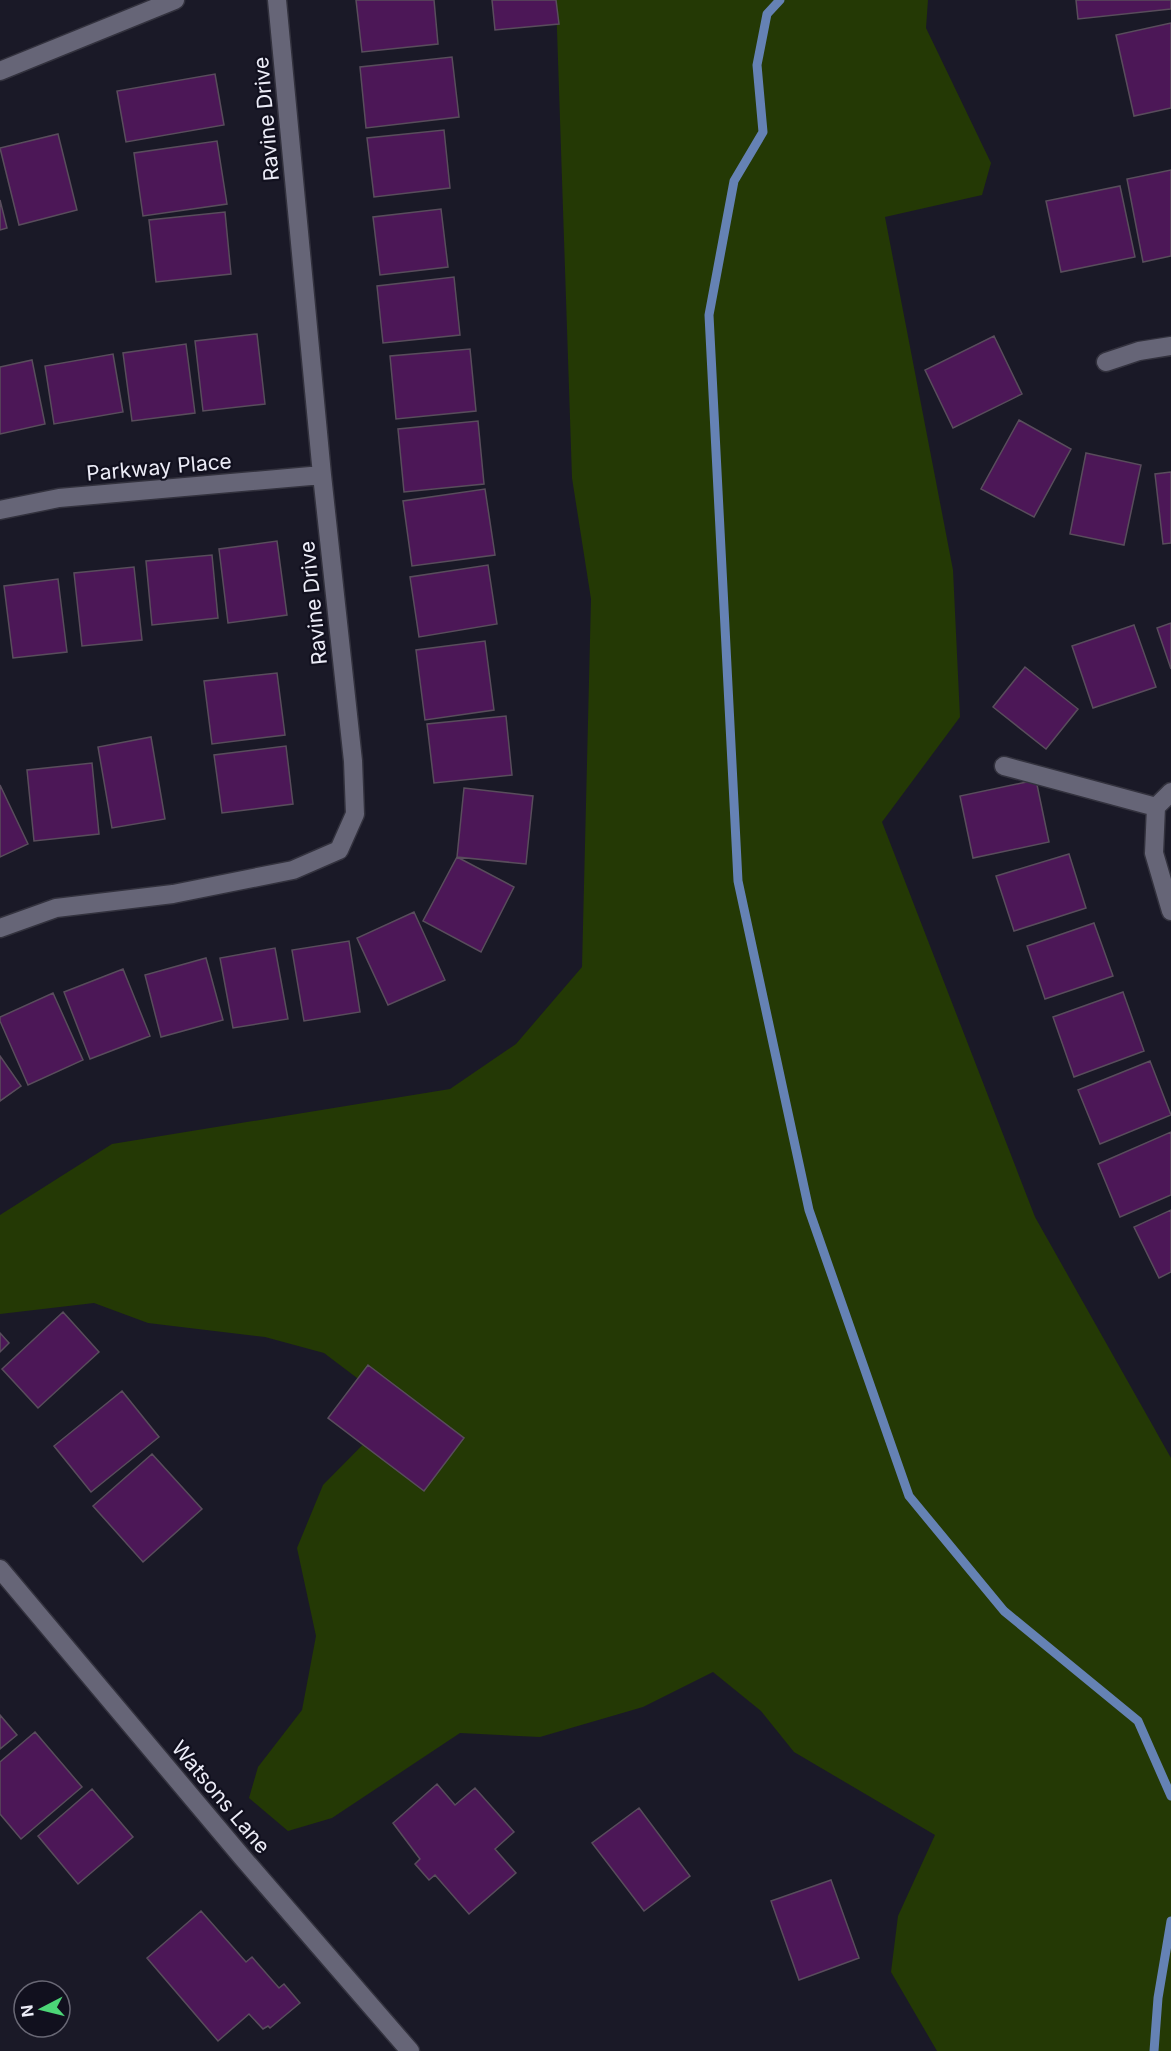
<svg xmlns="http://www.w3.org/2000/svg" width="1171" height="2051" font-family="Inter,sans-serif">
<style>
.green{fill:#243905}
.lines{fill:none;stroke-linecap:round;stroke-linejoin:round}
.stream{stroke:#6582b4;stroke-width:9}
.building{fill:#4c1757;stroke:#594d5c;stroke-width:1.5}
.street-casing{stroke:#33323e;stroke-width:21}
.street{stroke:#666577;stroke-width:18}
.labels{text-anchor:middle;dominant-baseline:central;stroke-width:4.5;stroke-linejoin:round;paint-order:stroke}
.street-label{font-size:21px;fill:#ececf7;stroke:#11101e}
</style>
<rect width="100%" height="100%" fill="#1a1927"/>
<path class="green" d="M 556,0 L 928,0 L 926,28 L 991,163 L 982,195 L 885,217 L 953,570 L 960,717 L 882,822 L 1035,1217 L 1171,1458 L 1171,2051 L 937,2051 L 891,1972 L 898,1916 L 935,1835 L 794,1752 L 761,1711 L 713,1672 L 643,1707 L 540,1737 L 460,1733 L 332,1818 L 288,1831 L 249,1798 L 258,1767 L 302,1710 L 316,1636 L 297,1548 L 323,1485 L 398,1409 L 324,1353 L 265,1337 L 148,1323 L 94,1303 L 0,1314 L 0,1215 L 112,1144 L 450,1089 L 516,1044 L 582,967 L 591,599 L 572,478 Z"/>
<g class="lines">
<path class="stream" d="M 780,0 L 767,14 L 757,65 L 763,132 L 734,181 L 709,315 L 738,881 L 809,1210 L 909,1496 L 1004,1611 L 1138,1721 L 1171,1796
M 1154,2051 L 1158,1998 L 1171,1921"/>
</g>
<path class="building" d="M 356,0 L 434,0 L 438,44 L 362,52 Z
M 492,0 L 556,0 L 559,24 L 495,30 Z
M 1076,0 L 1171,0 L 1171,9 L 1078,19 Z
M 1171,23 L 1171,108 L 1134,116 L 1116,35 Z
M 452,57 L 459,117 L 366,128 L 360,67 Z
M 215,74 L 224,125 L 126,142 L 117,91 Z
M 444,130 L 450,188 L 374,197 L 367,138 Z
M 58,134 L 77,210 L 19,225 L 0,148 Z
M 217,141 L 227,204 L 143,216 L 134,153 Z
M 1171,170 L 1171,256 L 1143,262 L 1127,179 Z
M 1120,186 L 1135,257 L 1061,272 L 1046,201 Z
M 0,200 L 7,228 L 0,230 Z
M 441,209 L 448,267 L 380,275 L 373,217 Z
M 225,212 L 231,274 L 156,282 L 149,220 Z
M 454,277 L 460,335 L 383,343 L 377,286 Z
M 257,334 L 265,404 L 203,411 L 195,341 Z
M 994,336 L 1022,394 L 953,428 L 925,370 Z
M 186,344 L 195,413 L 132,421 L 123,353 Z
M 470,349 L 476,411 L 396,419 L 390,356 Z
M 113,354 L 123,412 L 54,424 L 45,366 Z
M 32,360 L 45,424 L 0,434 L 0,367 Z
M 1019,420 L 1071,449 L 1034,517 L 981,489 Z
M 478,421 L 484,484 L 404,492 L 398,429 Z
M 1086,453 L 1141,465 L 1124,545 L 1070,534 Z
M 1171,472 L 1171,543 L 1163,544 L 1155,474 Z
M 485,489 L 495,555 L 412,566 L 403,501 Z
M 277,541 L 287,615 L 228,623 L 219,549 Z
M 212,555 L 218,618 L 152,625 L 146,561 Z
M 488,565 L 497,624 L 419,637 L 410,577 Z
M 134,567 L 142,640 L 82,646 L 74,573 Z
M 58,579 L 67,652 L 13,658 L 4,586 Z
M 1171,623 L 1171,669 L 1157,628 Z
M 1134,625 L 1156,687 L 1093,708 L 1072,646 Z
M 485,641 L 494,710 L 425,720 L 416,650 Z
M 1025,667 L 1078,709 L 1046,749 L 993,707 Z
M 277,673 L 285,735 L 212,744 L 204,681 Z
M 506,716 L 512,775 L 434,783 L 427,724 Z
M 151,737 L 165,819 L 112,828 L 98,747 Z
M 286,746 L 293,804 L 222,813 L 214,755 Z
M 92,763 L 99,834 L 34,841 L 27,770 Z
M 1036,780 L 1049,842 L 973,858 L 960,796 Z
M 0,785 L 28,844 L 0,857 Z
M 464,788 L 533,796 L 526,864 L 457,857 Z
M 1069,854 L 1086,908 L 1014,931 L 996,876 Z
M 457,857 L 514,887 L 481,952 L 423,921 Z
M 414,912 L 445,980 L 388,1005 L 357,938 Z
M 1094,923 L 1113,976 L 1045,999 L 1027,946 Z
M 349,941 L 360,1012 L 304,1021 L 292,950 Z
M 275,948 L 288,1019 L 233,1028 L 220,958 Z
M 206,958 L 223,1020 L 161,1037 L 145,975 Z
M 123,969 L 150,1036 L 90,1059 L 64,992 Z
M 1123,992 L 1144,1051 L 1074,1077 L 1053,1017 Z
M 53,993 L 83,1060 L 28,1085 L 0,1021 L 0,1017 Z
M 0,1056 L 21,1086 L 0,1101 Z
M 1150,1061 L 1171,1115 L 1100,1144 L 1078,1090 Z
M 1171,1132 L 1171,1195 L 1120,1217 L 1098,1164 Z
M 1171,1210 L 1171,1272 L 1159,1278 L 1134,1227 Z
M 63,1312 L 99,1352 L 38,1408 L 2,1369 Z
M 0,1333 L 9,1343 L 0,1352 Z
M 368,1365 L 464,1438 L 424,1491 L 328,1418 Z
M 122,1391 L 159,1437 L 91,1492 L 54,1446 Z
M 152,1454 L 202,1509 L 143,1562 L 93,1506 Z
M 0,1715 L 17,1735 L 0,1749 Z
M 35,1732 L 82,1787 L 21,1839 L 0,1814 L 0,1762 Z
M 437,1784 L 455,1805 L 475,1788 L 514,1832 L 495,1849 L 516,1873 L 469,1914 L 435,1875 L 429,1880 L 415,1864 L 420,1859 L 393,1823 Z
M 92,1789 L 133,1837 L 78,1884 L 38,1836 Z
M 639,1808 L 690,1876 L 644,1911 L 592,1843 Z
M 831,1880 L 859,1958 L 799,1980 L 771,1901 Z
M 201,1911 L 246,1962 L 252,1957 L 279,1988 L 284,1984 L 300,2003 L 270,2028 L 268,2026 L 263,2029 L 249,2014 L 218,2041 L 147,1958 Z"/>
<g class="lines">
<defs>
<path id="street" d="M 0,71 L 175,0
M 1106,362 L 1139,351 L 1171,346
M 0,510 L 59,498 L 322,475
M 1004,766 L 1156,807
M 1171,792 L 1156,807 L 1154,853 L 1171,911
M 0,928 L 56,908 L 173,894 L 293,870 L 339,850 L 355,814 L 353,761 L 322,475 L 277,0
M 0,1569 L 242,1857 L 410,2051"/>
</defs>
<use href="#street" class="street-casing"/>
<use href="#street" class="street"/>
</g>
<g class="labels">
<g class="street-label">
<text transform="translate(266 119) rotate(-95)">Ravine Drive</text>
<text transform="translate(159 467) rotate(-5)">Parkway Place</text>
<text transform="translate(313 603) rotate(-96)">Ravine Drive</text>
<text transform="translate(221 1797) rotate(50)">Watsons Lane</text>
</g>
</g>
<g transform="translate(42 2009) rotate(263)"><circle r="28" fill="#11101e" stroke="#696875" stroke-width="1.5"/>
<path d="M0-4.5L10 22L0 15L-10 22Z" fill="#4cd677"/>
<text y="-9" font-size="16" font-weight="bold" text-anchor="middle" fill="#ececf7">N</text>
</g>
</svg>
